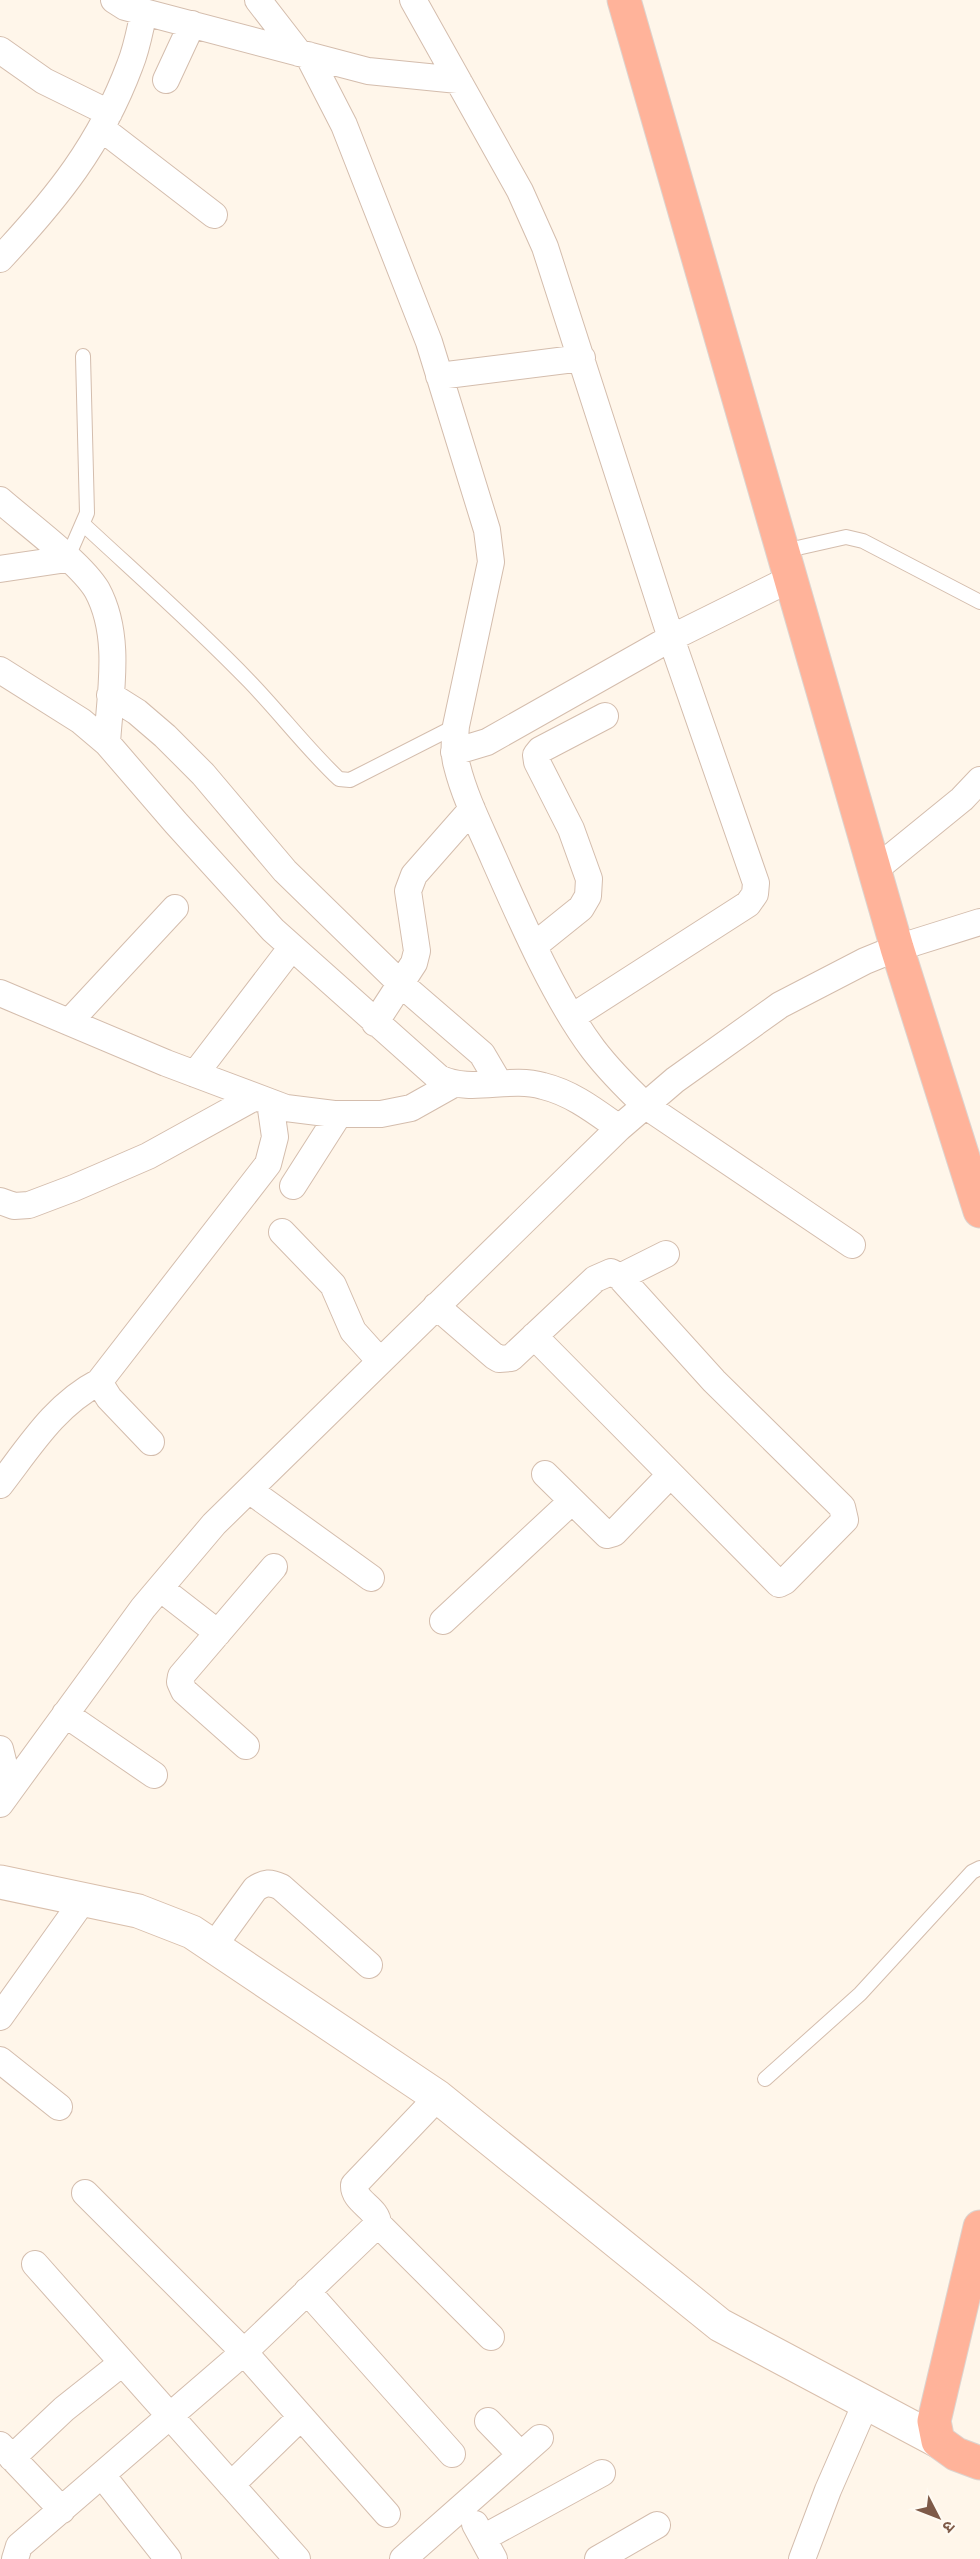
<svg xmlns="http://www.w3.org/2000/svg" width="980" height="2559" font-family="'Fira Sans Condensed','Noto Sans Devanagari',sans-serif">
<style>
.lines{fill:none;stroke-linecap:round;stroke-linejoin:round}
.lane-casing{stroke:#d4bdad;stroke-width:16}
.street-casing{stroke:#d4bdad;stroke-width:28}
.secondary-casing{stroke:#d9bfac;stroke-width:35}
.highway-casing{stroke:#ddd4cf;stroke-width:35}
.lane{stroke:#fff;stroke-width:14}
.street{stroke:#fff;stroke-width:26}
.secondary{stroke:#fff;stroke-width:33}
.highway{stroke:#ffb39a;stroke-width:33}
</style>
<rect width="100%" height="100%" fill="#fff6ea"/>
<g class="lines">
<defs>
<path id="lane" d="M 83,524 C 139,576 196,626 249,681 C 280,713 307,749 339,779 L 350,780 L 456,726
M 784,551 L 846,537 L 863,541 L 980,602
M 67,559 L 87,513 L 83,356
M 765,2079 L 860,1994 L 972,1872 L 980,1868"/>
<path id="street" d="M 114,0 L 125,7 L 368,71 L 458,80
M 258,0 L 299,53
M 413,0 L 520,191 L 545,247 L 671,638 L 756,883 L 755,894 L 748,904 L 572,1017
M 0,50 L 44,81 L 109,113
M 308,55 L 344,125 L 429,342 L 487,530 L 491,562 L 456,726 C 455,739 453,753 457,766 C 465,798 481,829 494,859 C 521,920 554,997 593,1049 C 609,1070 627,1088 646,1106 L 852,1245
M 166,80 L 192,24
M 101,128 L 214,215
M 0,259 C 57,198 100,145 130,65 C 137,48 140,29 144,12
M 439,376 L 582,358
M 0,500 C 25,522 81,563 97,590 C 122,636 110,694 107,743
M 0,569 L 67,559
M 0,670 L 81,721 L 107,743 L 176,823 L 273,930 L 439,1078 C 471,1094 508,1076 543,1086 C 572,1093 595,1111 619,1128
M 110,695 L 137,712 L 165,736 L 203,774 L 285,871 L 401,984 L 482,1054 L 499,1083
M 454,752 L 487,742 L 671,638 L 792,578
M 876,869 L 962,799 L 980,780
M 535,945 L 581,908 L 588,896 L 589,879 L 571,829 L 537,762 L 536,755 L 540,750 L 605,716
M 0,993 L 166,1063 L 286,1108 L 334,1114 L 381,1114 L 411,1108 L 452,1085
M 69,1022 L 175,908
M 375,1023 L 414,963 L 417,951 L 408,891 L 414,875 L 472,809
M 195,1074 L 292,947
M 293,1186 L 339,1114
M 0,1201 L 14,1206 L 29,1205 L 74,1188 L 148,1156 L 255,1097
M 282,1232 L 333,1285 L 353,1331 L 380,1361
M 620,1277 L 666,1254
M 436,1306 L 494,1356 L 499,1359 L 511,1358 L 595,1279 L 611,1272 L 620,1277 L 714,1381 L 842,1507 L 845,1520 L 785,1581 L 779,1584 L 534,1336
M 99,1382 L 109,1398 L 151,1442
M 545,1474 L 607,1535 L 614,1533 L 670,1475
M 0,1485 C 30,1446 55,1405 99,1382 L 268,1164 L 275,1137 L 270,1102
M 249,1490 L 371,1578
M 160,1588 L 218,1633
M 443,1621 L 572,1501
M 65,1714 L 154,1775
M 246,1746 L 184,1691 L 180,1682 L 181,1676 L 274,1567
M 0,1749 L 10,1789
M 0,1804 L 143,1608 L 214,1524 L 619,1128 L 675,1080 L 780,1005 L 865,961 L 897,948 L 980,922
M 213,1947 L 255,1889 C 265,1882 270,1882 281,1887 L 369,1965
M 0,2017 L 84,1899
M 0,2060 L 59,2107
M 85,2193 L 244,2352 L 387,2514
M 378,2224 L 491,2337
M 35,2264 L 297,2559
M 307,2291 L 452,2454
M 488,2421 L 521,2455
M 0,2445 L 62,2510
M 12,2458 L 64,2409 L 122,2363
M 102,2475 L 168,2559
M 231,2485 L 301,2417
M 475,2524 L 494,2559
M 483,2538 L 602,2473
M 15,2559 L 19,2546 L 244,2352 L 378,2224 C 378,2208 353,2202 354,2185 L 438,2097
M 403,2559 L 540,2438
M 598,2559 L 657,2525
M 802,2559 L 828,2490 L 866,2403"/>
<path id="secondary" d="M 0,1882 L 138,1911 L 192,1932 L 438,2097 L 720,2325 L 938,2441"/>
<path id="highway" d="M 624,0 L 897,948 L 980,1211
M 980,2227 L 934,2421 L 938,2441 L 956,2454 L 980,2463"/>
</defs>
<use href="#lane" class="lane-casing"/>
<use href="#street" class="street-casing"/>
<use href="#secondary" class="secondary-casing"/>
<use href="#highway" class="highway-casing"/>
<use href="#lane" class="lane"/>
<use href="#street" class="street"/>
<use href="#secondary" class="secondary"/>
<use href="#highway" class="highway"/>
</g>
<g transform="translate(938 2517) rotate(132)" stroke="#fffaf2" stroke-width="4.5" paint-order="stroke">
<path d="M0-4.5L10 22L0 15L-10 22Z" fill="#7e5a48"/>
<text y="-9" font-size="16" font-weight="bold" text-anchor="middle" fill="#7e5a48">उ</text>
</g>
</svg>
